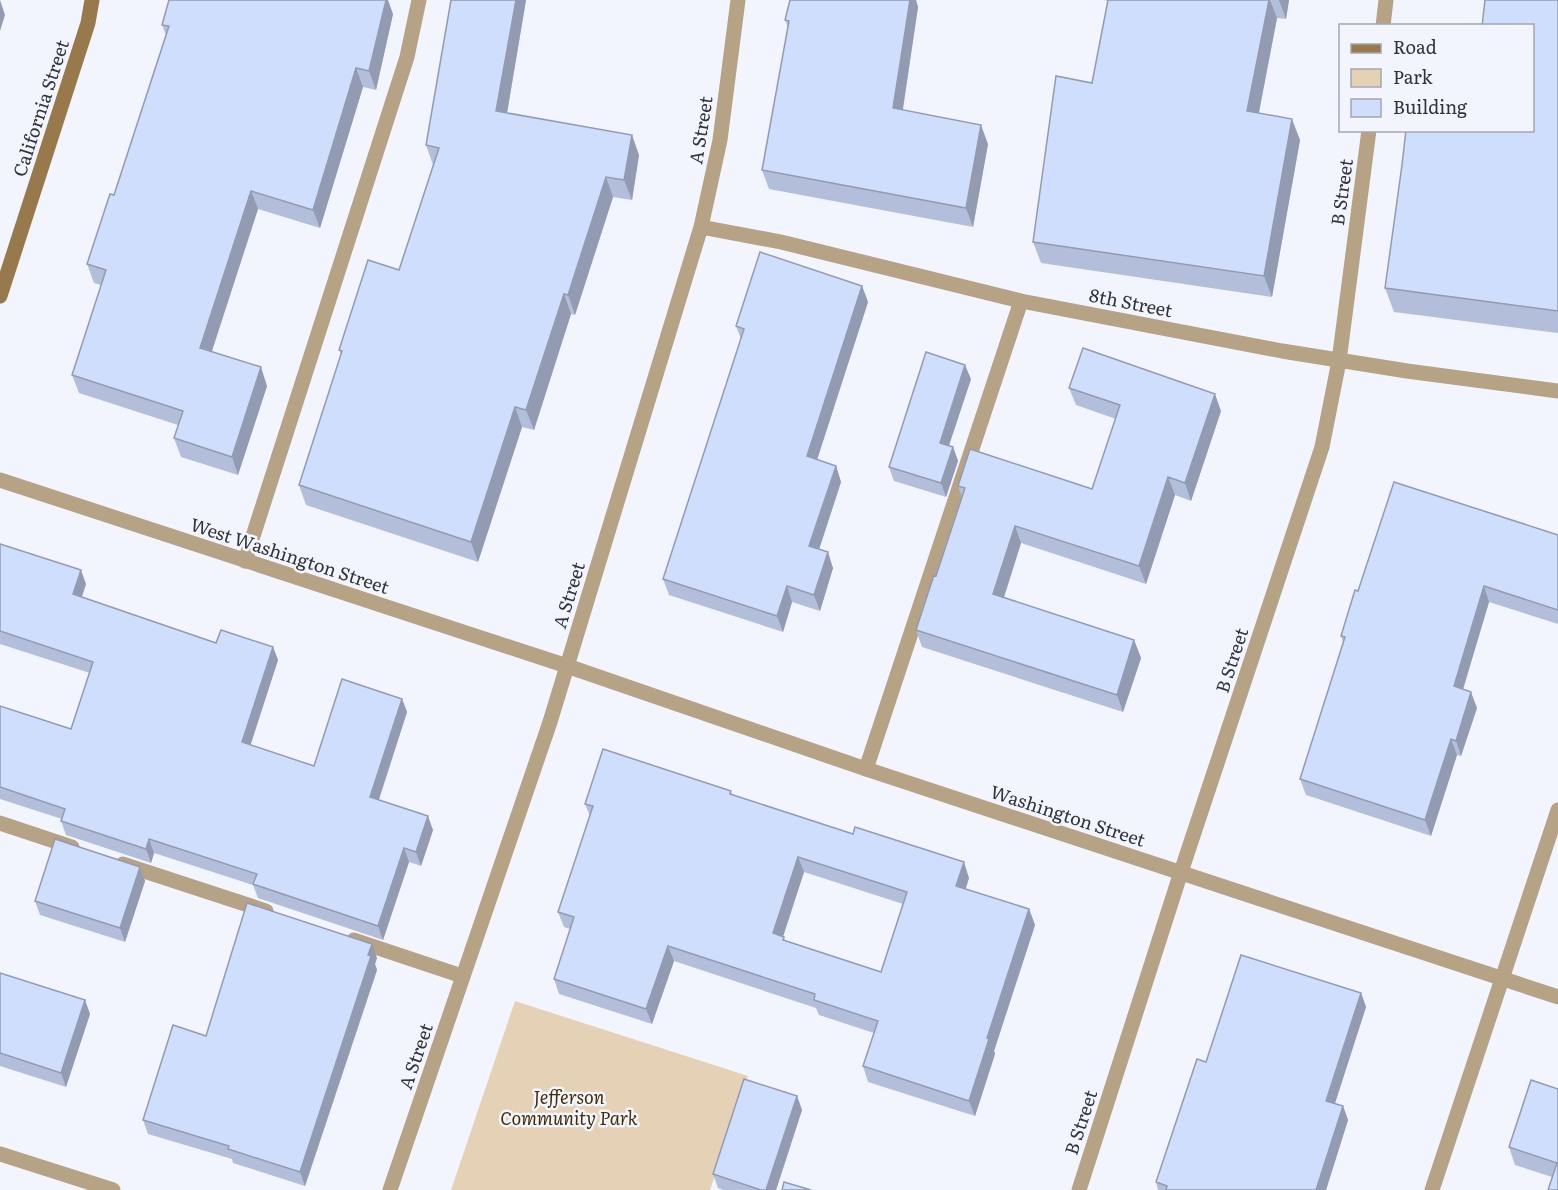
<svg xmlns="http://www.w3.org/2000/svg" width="1558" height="1190" font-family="Literata,serif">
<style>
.green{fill:#e5d2b6}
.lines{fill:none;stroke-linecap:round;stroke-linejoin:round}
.lane{stroke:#b6a284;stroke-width:15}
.street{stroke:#b6a284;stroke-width:15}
.secondary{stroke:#97794c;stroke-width:15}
.wall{fill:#b3bfda;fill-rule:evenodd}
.shaded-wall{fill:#929bb2}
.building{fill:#d0defe;stroke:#929bb2;stroke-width:1.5;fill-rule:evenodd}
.labels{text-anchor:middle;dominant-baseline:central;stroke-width:5;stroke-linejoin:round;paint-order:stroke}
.street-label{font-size:18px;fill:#313338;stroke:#f2f5fe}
.park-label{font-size:18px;font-style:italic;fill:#432d06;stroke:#f2f5fe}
</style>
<rect width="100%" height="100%" fill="#f2f5fe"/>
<path class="green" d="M 515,1001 L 748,1076 L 710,1190 L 451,1190 Z"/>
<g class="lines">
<path class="lane" d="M 245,561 L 407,57 L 419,0
M 866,769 L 1021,301
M 0,823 L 72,847
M 123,864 L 266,911
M 354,940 L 462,976
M 1432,1190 L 1558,810"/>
<path class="street" d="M 1383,26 L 1386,0
M 701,227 L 781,242 L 1021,301 L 1282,351 L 1407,371 L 1558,391
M 0,480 L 567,666 L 866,769 L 1558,997
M 0,1154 L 113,1190
M 390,1190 L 550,722 L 701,227 L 720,140 L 738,0
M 1079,1190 L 1181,872 L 1322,447 L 1339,361 L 1369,130"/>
<path class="secondary" d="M 0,296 L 88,23 L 92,0"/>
</g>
<path class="wall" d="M 451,0 L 526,0 L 507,113 L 639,155 L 632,200 L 613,197 L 575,315 L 571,314 L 534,430 L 522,427 L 478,562 L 306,505 L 299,485 L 341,354 L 339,350 L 399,270 L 433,165 L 426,145 Z
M 790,0 L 916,0 L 918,7 L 903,110 L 988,144 L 973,227 L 769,189 L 762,170 L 788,27 L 785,20 Z
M 1103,0 L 1289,0 L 1286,19 L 1277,18 L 1259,113 L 1300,140 L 1272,297 L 1041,263 L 1033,242 L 1092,83 L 1108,1 Z
M 1558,0 L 1558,333 L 1394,312 L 1385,288 Z
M 393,14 L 376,90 L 363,87 L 320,228 L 258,209 L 212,351 L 267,386 L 238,475 L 181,457 L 174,438 L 178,425 L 79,393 L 72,375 L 101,285 L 94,283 L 87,264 L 114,195 L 166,35 L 162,25 Z
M 862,286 L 868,302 L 817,460 L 836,466 L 841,482 L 819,549 L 833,568 L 820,611 L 792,602 L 783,632 L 669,595 L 663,579 L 741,339 L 736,326 Z
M 971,379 L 949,446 L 953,447 L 958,461 L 946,497 L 894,481 L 889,467 Z
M 1069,388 L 1221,411 L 1191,501 L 1175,495 L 1146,584 L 1021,543 L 1004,598 L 1134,640 L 1141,658 L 1123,712 L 922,647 L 916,630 L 936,576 L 962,497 L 958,486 L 1092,489 L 1116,419 L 1076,405 Z
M 1558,535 L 1558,624 L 1489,602 L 1463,690 L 1477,708 L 1461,756 L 1457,755 L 1431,836 L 1306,795 L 1300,779 L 1343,642 L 1341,636 L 1358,591 Z
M 0,544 L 86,584 L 82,597 L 216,643 L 273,647 L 278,660 L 250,745 L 314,766 L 402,699 L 407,712 L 379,800 L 433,830 L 421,866 L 409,862 L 383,940 L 258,898 L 253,885 L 154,853 L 151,863 L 66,835 L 61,821 L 62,819 L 0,799 L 0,706 L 71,729 L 90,673 L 0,644 Z
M 731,791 L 732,795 L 969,878 L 965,889 L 1029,909 L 1035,925 L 994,1051 L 995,1054 L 975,1116 L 868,1082 L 863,1066 L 874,1033 L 819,1015 L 816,1008 L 674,961 L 652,1024 L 559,994 L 554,979 L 570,929 L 564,927 L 558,912 L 590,816 L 585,804 ZM 804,872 L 903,904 L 881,972 L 785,941 L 784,937 L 783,936 Z
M 140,867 L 145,881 L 125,942 L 40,915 L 35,901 Z
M 377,958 L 375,964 L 377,970 L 305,1186 L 233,1163 L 232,1159 L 148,1134 L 143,1120 L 206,1036 Z
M 0,973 L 85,1000 L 90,1014 L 66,1087 L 0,1066 Z
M 1361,993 L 1366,1007 L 1335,1104 L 1343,1106 L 1348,1120 L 1326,1190 L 1158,1190 L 1156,1182 L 1206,1062 Z
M 1558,1089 L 1558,1190 L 1552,1177 L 1515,1165 L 1509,1147 Z
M 797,1096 L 802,1110 L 776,1190 L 723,1190 L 718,1188 L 713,1174 Z"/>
<path class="shaded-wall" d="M 0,0 L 5,15 L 0,31 Z
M 386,0 L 388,0 L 393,14 L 376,90 L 369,71 Z
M 516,0 L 526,0 L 504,131 L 496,111 Z
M 910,0 L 916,0 L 918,7 L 900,127 L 893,108 Z
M 1269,0 L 1270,0 L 1277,18 L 1255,132 L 1247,111 Z
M 1279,0 L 1289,0 L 1286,19 Z
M 356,68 L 363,87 L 320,228 L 313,210 Z
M 1292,119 L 1300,140 L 1272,297 L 1264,276 Z
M 981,125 L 988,144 L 973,227 L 966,208 Z
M 632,135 L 639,155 L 632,200 L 624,180 Z
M 606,177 L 613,197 L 575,315 L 568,295 Z
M 251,191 L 258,209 L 207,366 L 200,348 Z
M 862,286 L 868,302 L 813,472 L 807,456 Z
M 564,294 L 571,314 L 534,430 L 526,410 Z
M 965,365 L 971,379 L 945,457 L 940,443 Z
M 261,367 L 267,386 L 238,475 L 232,457 Z
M 1215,394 L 1221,411 L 1191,501 L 1185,483 Z
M 515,407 L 522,427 L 478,562 L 471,542 Z
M 953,447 L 958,461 L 946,497 L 941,483 Z
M 836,466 L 841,482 L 815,562 L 809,546 Z
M 1168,477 L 1175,495 L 1146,584 L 1139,566 Z
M 1015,526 L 1021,543 L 999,612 L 993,594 Z
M 828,552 L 833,568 L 820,611 L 814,595 Z
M 81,570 L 86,584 L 78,608 L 73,594 Z
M 787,586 L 792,602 L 783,632 L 777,616 Z
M 1484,586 L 1489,602 L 1459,702 L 1454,686 Z
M 1134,640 L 1141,658 L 1123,712 L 1117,695 Z
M 273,647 L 278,660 L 247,756 L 242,742 Z
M 1471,692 L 1477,708 L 1461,756 L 1456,741 Z
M 402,699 L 407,712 L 375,811 L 370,797 Z
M 1451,739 L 1457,755 L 1431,836 L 1425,820 Z
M 428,816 L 433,830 L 421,866 L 416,852 Z
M 149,839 L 154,853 L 151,863 L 146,849 Z
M 404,848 L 409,862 L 383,940 L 378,926 Z
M 798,857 L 804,872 L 779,949 L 773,933 Z
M 964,862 L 969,878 L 962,901 L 956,886 Z
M 140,867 L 145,881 L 125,942 L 120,928 Z
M 1029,909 L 1035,925 L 994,1051 L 995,1054 L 975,1116 L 969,1101 L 987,1038 Z
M 372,944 L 377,958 L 375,964 L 377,970 L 305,1186 L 300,1172 Z
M 668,946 L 674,961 L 652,1024 L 646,1009 Z
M 1361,993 L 1366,1007 L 1331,1115 L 1326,1101 Z
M 85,1000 L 90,1014 L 66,1087 L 61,1073 Z
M 797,1096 L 802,1110 L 776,1190 L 766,1190 Z
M 1343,1106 L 1348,1120 L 1326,1190 L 1316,1190 Z"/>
<path class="building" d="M 169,0 L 386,0 L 369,71 L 356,68 L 313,210 L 251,191 L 200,348 L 261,367 L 232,457 L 174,438 L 183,411 L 72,375 L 106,270 L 87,264 L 110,194 L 114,195 L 169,26 L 162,25 Z
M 451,0 L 516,0 L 496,111 L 632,135 L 624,180 L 606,177 L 568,295 L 564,294 L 526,410 L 515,407 L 471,542 L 299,485 L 342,351 L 339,350 L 368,260 L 399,270 L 439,148 L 426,145 Z
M 790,0 L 910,0 L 893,108 L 981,125 L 966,208 L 762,170 L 789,21 L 785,20 Z
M 1108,0 L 1269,0 L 1247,111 L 1292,119 L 1264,276 L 1033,242 L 1056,76 L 1092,83 Z
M 1485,0 L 1558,0 L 1558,311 L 1385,288 L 1402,165 L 1406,130 L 1533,130 L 1533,26 L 1482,26 Z
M 760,252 L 862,286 L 807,456 L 836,466 L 809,546 L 828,552 L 814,595 L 787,586 L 777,616 L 663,579 L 744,329 L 736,326 Z
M 1083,348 L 1215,394 L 1185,483 L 1168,477 L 1139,566 L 1015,526 L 993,594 L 1134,640 L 1117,695 L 916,630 L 934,575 L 936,576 L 965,488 L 958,486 L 970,449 L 1092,489 L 1120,405 L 1069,388 Z
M 926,352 L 965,365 L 940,443 L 953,447 L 941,483 L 889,467 Z
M 1394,482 L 1558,535 L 1558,610 L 1484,586 L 1454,686 L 1471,692 L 1456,741 L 1451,739 L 1425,820 L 1300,779 L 1345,637 L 1341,636 L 1355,590 L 1358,591 Z
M 0,544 L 81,570 L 73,594 L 216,643 L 221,630 L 273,647 L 242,742 L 314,766 L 342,679 L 402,699 L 370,797 L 428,816 L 416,852 L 404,848 L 378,926 L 253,884 L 257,874 L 149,839 L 146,849 L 61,821 L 65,809 L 0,787 L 0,706 L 71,729 L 93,662 L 0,631 Z
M 603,749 L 731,791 L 730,794 L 853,834 L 855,827 L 964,862 L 956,886 L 1029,909 L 987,1038 L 989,1039 L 969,1101 L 863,1066 L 878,1021 L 814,1000 L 815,994 L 668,946 L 646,1009 L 554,979 L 574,917 L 558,912 L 593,806 L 585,804 ZM 798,857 L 907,892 L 881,972 L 783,940 L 784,937 L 773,933 Z
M 55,839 L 140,867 L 120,928 L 35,901 Z
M 247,903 L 372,944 L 368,955 L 371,956 L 300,1172 L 228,1149 L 229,1146 L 143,1120 L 173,1025 L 206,1036 Z
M 1241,955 L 1361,993 L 1326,1101 L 1343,1106 L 1316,1190 L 1166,1190 L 1167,1186 L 1156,1182 L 1197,1059 L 1206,1062 Z
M 0,973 L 85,1000 L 61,1073 L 0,1053 Z
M 744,1079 L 797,1096 L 766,1190 L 761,1190 L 713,1174 Z
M 1531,1080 L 1558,1089 L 1558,1190 L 1548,1190 L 1557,1163 L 1509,1147 Z
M 784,1182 L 811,1190 L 782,1190 Z"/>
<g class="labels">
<g class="street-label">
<text transform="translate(40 108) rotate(-72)">California Street</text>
<text transform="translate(700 130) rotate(-81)">A Street</text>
<text transform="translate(1341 192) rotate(-82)">B Street</text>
<text transform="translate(1131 302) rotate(11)">8th Street</text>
<text transform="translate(290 555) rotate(18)">West Washington Street</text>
<text transform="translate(568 595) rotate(-73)">A Street</text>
<text transform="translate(1231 660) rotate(-72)">B Street</text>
<text transform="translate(1068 815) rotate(18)">Washington Street</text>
<text transform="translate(415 1056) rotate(-71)">A Street</text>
<text transform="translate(1080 1122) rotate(-72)">B Street</text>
</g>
<g class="park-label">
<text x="569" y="1096">Jefferson<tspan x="569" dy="21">Community Park</tspan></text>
</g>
</g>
<rect x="1339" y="24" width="195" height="108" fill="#f2f5fe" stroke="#a5a7af" stroke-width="1.5"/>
<rect x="1351" y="44" width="30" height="9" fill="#97794c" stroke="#a5a7af" stroke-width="1.5"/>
<text x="1393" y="54" font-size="18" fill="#313338">Road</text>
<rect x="1351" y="69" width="30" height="18" fill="#e5d2b6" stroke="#a5a7af" stroke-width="1.5"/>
<text x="1393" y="84" font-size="18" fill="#313338">Park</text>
<rect x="1351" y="99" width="30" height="18" fill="#d0defe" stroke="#a5a7af" stroke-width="1.5"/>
<text x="1393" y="114" font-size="18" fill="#313338">Building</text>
</svg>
